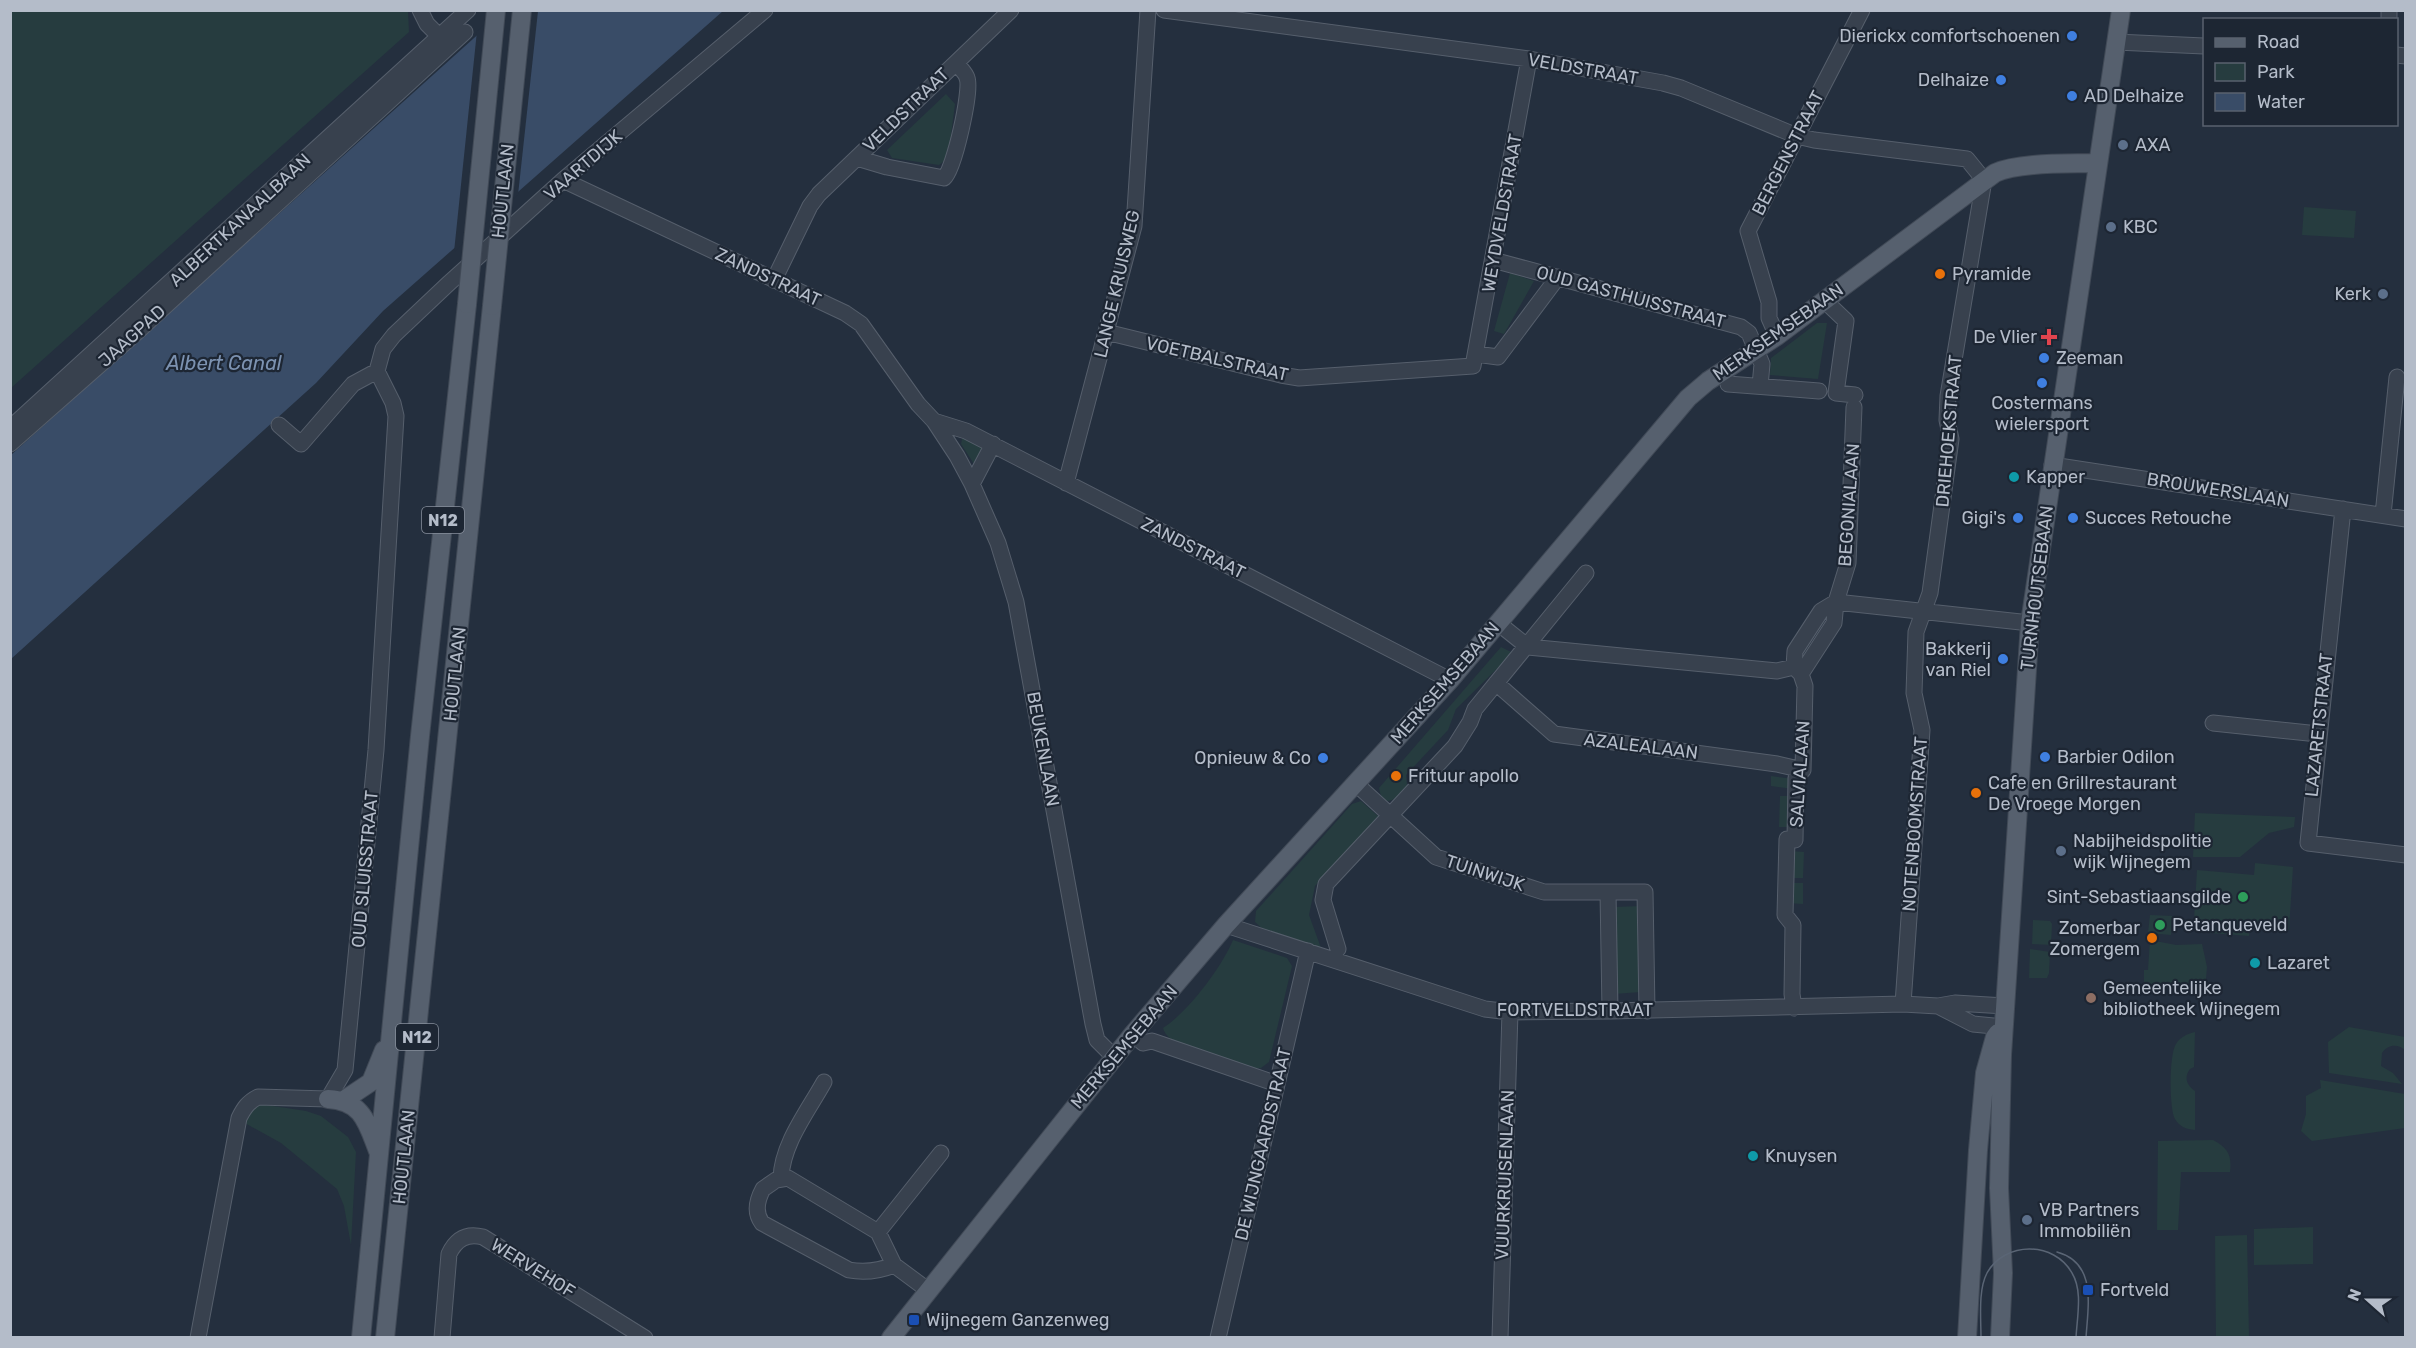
<svg xmlns="http://www.w3.org/2000/svg" width="2416" height="1348" font-family="Rubik,sans-serif">
<style>
.green{fill:#263c3f}
.water{fill:#394c67}
.pier{fill:#242f3e}
.lines{fill:none;stroke-linecap:round;stroke-linejoin:round}
.minor-casing{stroke:#565f6c;stroke-width:17}
.major-casing{stroke:#414a57;stroke-width:20}
.minor{stroke:#38414e;stroke-width:15}
.major{stroke:#56606e;stroke-width:18}
.tram{stroke:#5a6575;stroke-width:1.5}
.major-bridge-casing{stroke:#414a57;stroke-width:20;stroke-linecap:butt}
.major-bridge{stroke:#56606e;stroke-width:18}
.shop-dot{fill:#3f7fe0;stroke:#1d2633;stroke-width:2}
.service-dot{fill:#5c6f8a;stroke:#1d2633;stroke-width:2}
.food-dot{fill:#e8710a;stroke:#1d2633;stroke-width:2}
.health-dot{fill:#e0444e;stroke:#1d2633;stroke-width:2}
.culture-dot{fill:#0f9aa8;stroke:#1d2633;stroke-width:2}
.leisure-dot{fill:#2e9e5b;stroke:#1d2633;stroke-width:2}
.education-dot{fill:#8d6e63;stroke:#1d2633;stroke-width:2}
.transit-dot{fill:#1a4fb4;stroke:#1d2633;stroke-width:2}
.labels{text-anchor:middle;dominant-baseline:central;stroke-width:4.5;stroke-linejoin:round;paint-order:stroke}
.shield{fill:#1d2633;stroke:#878f9c;stroke-width:1.5}
.shield-label{font-size:16px;font-weight:bold;fill:#b4bcc9}
.poi-label{font-size:18px;fill:#b4bcc9;stroke:#1d2633;text-anchor:start}
.street-label{font-size:18px;fill:#b4bcc9;stroke:#1d2633}
.water-label{font-size:20px;font-style:italic;fill:#7c92b1;stroke:#1d2633}
</style>
<rect width="100%" height="100%" fill="#242f3e"/>
<path class="green" d="M 11,10 L 408,11 L 409,32 L 11,388 Z
M 946,94 L 955,104 L 948,158 L 939,165 L 892,158 L 887,150 Z
M 2304,207 L 2356,211 L 2354,238 L 2302,235 Z
M 1510,273 L 1534,281 L 1504,334 L 1494,331 Z
M 1817,323 L 1827,323 L 1818,379 L 1770,375 L 1771,358 Z
M 963,435 L 987,446 L 976,467 L 961,444 Z
M 1501,647 L 1513,653 L 1456,709 L 1448,730 L 1406,775 L 1407,786 C 1400,796 1383,813 1379,788 Z
M 1771,776 L 1794,779 L 1794,789 L 1771,786 Z
M 1780,796 L 1792,796 L 1792,827 L 1779,827 Z
M 1361,801 L 1379,817 L 1315,886 L 1309,915 L 1321,948 L 1266,932 L 1255,922 L 1256,911 L 1352,804 Z
M 2195,813 L 2295,817 L 2294,827 L 2269,833 L 2240,857 L 2193,857 Z
M 1789,851 L 1804,852 L 1803,878 L 1789,878 Z
M 2255,863 L 2293,867 L 2289,930 L 2250,927 L 2249,936 L 2209,933 L 2194,920 L 2197,870 L 2254,875 Z
M 1789,883 L 1803,883 L 1803,904 L 1788,903 Z
M 1641,906 L 1641,992 L 1614,994 L 1614,907 Z
M 2150,915 L 2173,916 L 2171,935 L 2148,933 Z
M 2033,920 L 2050,921 L 2052,924 L 2051,945 L 2032,944 Z
M 1233,940 L 1287,958 L 1292,966 L 1269,1062 L 1261,1068 L 1253,1068 L 1180,1044 C 1173,1041 1165,1036 1163,1028 C 1188,1012 1222,967 1233,940 Z
M 2150,940 L 2176,945 L 2202,944 L 2207,967 L 2205,991 L 2200,993 L 2182,991 L 2181,986 L 2144,984 L 2144,970 L 2148,970 Z
M 2030,949 L 2050,952 L 2049,973 L 2047,978 L 2029,978 Z
M 2349,1027 L 2405,1037 L 2405,1050 C 2398,1044 2388,1044 2382,1053 L 2381,1066 L 2393,1073 L 2402,1084 L 2329,1073 L 2328,1042 Z
M 2195,1032 L 2194,1067 L 2190,1069 C 2184,1077 2186,1085 2195,1091 L 2195,1130 C 2186,1129 2180,1127 2175,1119 C 2169,1109 2169,1054 2176,1044 C 2180,1037 2187,1034 2195,1032 Z
M 2320,1080 L 2405,1094 L 2405,1128 L 2312,1141 L 2301,1131 L 2306,1114 L 2306,1096 L 2321,1088 Z
M 260,1104 L 306,1111 L 321,1116 L 348,1137 L 356,1152 L 351,1245 L 344,1206 L 337,1189 L 281,1143 L 243,1122 L 247,1113 Z
M 2213,1140 C 2228,1148 2232,1155 2230,1172 L 2181,1172 L 2178,1230 L 2157,1230 L 2158,1141 Z
M 2313,1227 L 2313,1264 L 2254,1265 L 2254,1229 Z
M 2247,1235 L 2249,1337 L 2216,1337 L 2215,1236 Z"/>
<path class="water" d="M 504,11 L 723,11 L 383,311 L 316,383 L 11,659 L 11,455 Z"/>
<path class="pier" d="M 500,10 L 538,11 L 518,195 L 454,252 L 477,31 Z"/>
<g class="lines">
<defs>
<path id="minor" d="M 420,10 L 427,24 L 439,36
M 1164,10 L 1529,59 L 1663,83 L 1681,88 L 1797,136 L 1814,140 L 1967,159 L 1984,180 L 1948,396 L 1947,420 L 1951,439 L 1930,593 L 1916,632 L 1914,693 L 1922,730 L 1903,1004
M 2389,20 L 2389,10
M 2116,42 L 2204,46
M 2396,55 L 2406,56
M 857,158 L 887,167 L 944,178 C 954,170 972,90 967,78 C 966,73 959,67 956,63
M 563,180 L 845,313 L 861,324 L 918,404 L 934,421 L 957,456 L 972,484 L 998,543 L 1016,602 L 1093,1024 L 1097,1040 L 1114,1057
M 1493,260 L 1741,327 L 1749,333 L 1762,364 L 1760,386
M 774,280 L 810,206 L 819,194 L 1011,10
M 1824,300 L 1846,321 L 1836,393 L 1855,395
M 1106,332 L 1281,375 L 1299,378 L 1473,366 L 1529,59
M 1777,336 L 1769,318 L 1769,302 L 1748,231 L 1862,10
M 1476,354 L 1498,357 L 1558,277
M 1728,384 L 1819,391
M 1854,407 L 1848,563 L 1836,602 L 1834,623 L 1801,674 L 1794,667 L 1795,651 L 1821,611 L 1836,602 L 2030,623
M 934,421 L 966,431 L 1450,680
M 279,425 L 301,444 L 353,384 L 377,371
M 10,428 L 468,10
M 10,444 L 137,332 L 465,32
M 2052,465 L 2406,519
M 1066,483 L 1134,226 L 1148,10
M 972,484 L 993,444
M 2343,509 L 2308,843 L 2406,855
M 2383,515 L 2397,377
M 1498,623 L 1528,647 L 1777,671 L 1794,667
M 1496,683 L 1554,734 L 1777,764 L 1803,770
M 2213,723 L 2318,734
M 1355,783 L 1436,857 L 1544,892 L 1645,892 L 1647,1011
M 1608,892 L 1610,1011
M 1226,925 L 1485,1009 L 1510,1012 L 1610,1011 L 1903,1004 L 1938,1006 L 1955,1003 L 2005,1006
M 1338,949 L 1323,900 L 1326,884 L 1455,746 L 1470,722 L 1475,709 L 1586,573
M 1938,1006 L 1973,1024 L 2004,1027
M 1794,1008 L 1792,994 L 1793,925 L 1785,915 L 1787,839 L 1795,840 L 1796,778 L 1803,770 L 1805,686 L 1801,674
M 1133,1034 L 1143,1043 L 1152,1041 L 1277,1084
M 781,1178 C 782,1144 808,1111 824,1082
M 878,1232 L 941,1153
M 894,1265 C 879,1271 865,1273 849,1270 L 762,1223 C 754,1212 757,1200 763,1189 L 776,1180 L 788,1178 L 878,1232 L 894,1265 L 929,1291
M 198,1338 L 239,1118 C 244,1108 248,1102 258,1097 L 328,1099 L 345,1070 L 376,750 L 396,416 L 393,403 L 377,371 L 383,349 L 394,335 L 448,284 L 563,180 L 765,10
M 442,1338 L 449,1254 C 456,1239 467,1233 483,1237 L 645,1338
M 1218,1338 L 1308,951
M 1500,1338 L 1510,1012"/>
<path id="major" d="M 328,1099 C 363,1101 367,1123 378,1151
M 344,1100 L 371,1082 L 384,1050
M 361,1338 L 420,736 L 467,304
M 385,1338 L 492,306
M 891,1338 L 1133,1034 L 1226,925 L 1450,680 L 1688,398 L 1708,381 L 1777,336 L 1995,173 C 2019,162 2069,164 2097,163
M 1967,1338 L 1978,1150 L 1985,1073 L 1995,1037 L 1998,1033
M 2000,1338 L 2003,1273 L 1999,1188 L 2002,1055 L 2030,623 L 2121,10"/>
</defs>
<use href="#minor" class="minor-casing"/>
<use href="#major" class="major-casing"/>
<use href="#minor" class="minor"/>
<use href="#major" class="major"/>
<path class="tram" d="M 2057,1252 C 2097,1263 2088,1305 2086,1338
M 1981,1338 C 1981,1318 1978,1290 1987,1273 C 2005,1241 2054,1241 2072,1273 C 2083,1291 2077,1317 2076,1338"/>
<defs>
<path id="major-bridge" d="M 467,304 L 496,10
M 492,306 L 522,10"/>
</defs>
<use href="#major-bridge" class="major-bridge-casing"/>
<use href="#major-bridge" class="major-bridge"/>
</g>
<g class="shop-dot">
<circle cx="2072" cy="36" r="6"/>
<circle cx="2001" cy="80" r="6"/>
<circle cx="2072" cy="96" r="6"/>
<circle cx="2044" cy="358" r="6"/>
<circle cx="2042" cy="383" r="6"/>
<circle cx="2018" cy="518" r="6"/>
<circle cx="2073" cy="518" r="6"/>
<circle cx="2003" cy="659" r="6"/>
<circle cx="2045" cy="757" r="6"/>
<circle cx="1323" cy="758" r="6"/>
</g>
<g class="service-dot">
<circle cx="2123" cy="145" r="6"/>
<circle cx="2111" cy="227" r="6"/>
<circle cx="2383" cy="294" r="6"/>
<circle cx="2061" cy="851" r="6"/>
<circle cx="2027" cy="1220" r="6"/>
</g>
<g class="food-dot">
<circle cx="1940" cy="274" r="6"/>
<circle cx="1396" cy="776" r="6"/>
<circle cx="1976" cy="793" r="6"/>
<circle cx="2152" cy="938" r="6"/>
</g>
<path class="health-dot" d="M2046 328h6v6h6v6h-6v6h-6v-6h-6v-6h6z"/>
<g class="culture-dot">
<circle cx="2014" cy="477" r="6"/>
<circle cx="2255" cy="963" r="6"/>
<circle cx="1753" cy="1156" r="6"/>
</g>
<g class="leisure-dot">
<circle cx="2243" cy="897" r="6"/>
<circle cx="2160" cy="925" r="6"/>
</g>
<circle class="education-dot" cx="2091" cy="998" r="6"/>
<g class="transit-dot">
<rect x="2082" y="1284" width="12" height="12" rx="3"/>
<rect x="908" y="1314" width="12" height="12" rx="3"/>
</g>
<g class="labels">
<g class="shield">
<rect x="422" y="507" width="42" height="26" rx="4.5"/>
<rect x="396" y="1024" width="42" height="26" rx="4.5"/>
</g>
<g class="shield-label">
<text x="443" y="520">N12</text>
<text x="417" y="1037">N12</text>
</g>
<g class="poi-label">
<text x="2060" y="36" text-anchor="end">Dierickx comfortschoenen</text>
<text x="1989" y="80" text-anchor="end">Delhaize</text>
<text x="2084" y="96">AD Delhaize</text>
<text x="2135" y="145">AXA</text>
<text x="2123" y="227">KBC</text>
<text x="1952" y="274">Pyramide</text>
<text x="2371" y="294" text-anchor="end">Kerk</text>
<text x="2037" y="337" text-anchor="end">De Vlier</text>
<text x="2056" y="358">Zeeman</text>
<text x="2042" y="403" text-anchor="middle">Costermans<tspan x="2042" dy="21">wielersport</tspan></text>
<text x="2026" y="477">Kapper</text>
<text x="2006" y="518" text-anchor="end">Gigi's</text>
<text x="2085" y="518">Succes Retouche</text>
<text x="1991" y="649" text-anchor="end">Bakkerij<tspan x="1991" dy="21">van Riel</tspan></text>
<text x="2057" y="757">Barbier Odilon</text>
<text x="1311" y="758" text-anchor="end">Opnieuw &amp; Co</text>
<text x="1408" y="776">Frituur apollo</text>
<text x="1988" y="783">Cafe en Grillrestaurant<tspan x="1988" dy="21">De Vroege Morgen</tspan></text>
<text x="2073" y="841">Nabijheidspolitie<tspan x="2073" dy="21">wijk Wijnegem</tspan></text>
<text x="2231" y="897" text-anchor="end">Sint-Sebastiaansgilde</text>
<text x="2172" y="925">Petanqueveld</text>
<text x="2140" y="928" text-anchor="end">Zomerbar<tspan x="2140" dy="21">Zomergem</tspan></text>
<text x="2267" y="963">Lazaret</text>
<text x="2103" y="988">Gemeentelijke<tspan x="2103" dy="21">bibliotheek Wijnegem</tspan></text>
<text x="1765" y="1156">Knuysen</text>
<text x="2039" y="1210">VB Partners<tspan x="2039" dy="21">Immobiliën</tspan></text>
<text x="2100" y="1290">Fortveld</text>
<text x="926" y="1320">Wijnegem Ganzenweg</text>
</g>
<g class="street-label">
<text transform="translate(1583 69) rotate(10)">VELDSTRAAT</text>
<text transform="translate(906 110) rotate(-44)">VELDSTRAAT</text>
<text transform="translate(1788 153) rotate(-63)">BERGENSTRAAT</text>
<text transform="translate(583 165) rotate(-41)">VAARTDIJK</text>
<text transform="translate(503 191) rotate(-84)">HOUTLAAN</text>
<text transform="translate(1502 213) rotate(-80)">WEYDVELDSTRAAT</text>
<text transform="translate(240 220) rotate(-43)">ALBERTKANAALBAAN</text>
<text transform="translate(768 277) rotate(25)">ZANDSTRAAT</text>
<text transform="translate(1117 284) rotate(-77)">LANGE KRUISWEG</text>
<text transform="translate(1631 297) rotate(15)">OUD GASTHUISSTRAAT</text>
<text transform="translate(1778 332) rotate(-35)">MERKSEMSEBAAN</text>
<text transform="translate(132 336) rotate(-42)">JAAGPAD</text>
<text transform="translate(1217 359) rotate(13)">VOETBALSTRAAT</text>
<text transform="translate(1949 431) rotate(-85)">DRIEHOEKSTRAAT</text>
<text transform="translate(2218 490) rotate(9)">BROUWERSLAAN</text>
<text transform="translate(1849 505) rotate(-86)">BEGONIALAAN</text>
<text transform="translate(1193 548) rotate(27)">ZANDSTRAAT</text>
<text transform="translate(2037 588) rotate(-83)">TURNHOUTSEBAAN</text>
<text transform="translate(455 674) rotate(-84)">HOUTLAAN</text>
<text transform="translate(1445 683) rotate(-49)">MERKSEMSEBAAN</text>
<text transform="translate(2319 725) rotate(-84)">LAZARETSTRAAT</text>
<text transform="translate(1641 746) rotate(7)">AZALEALAAN</text>
<text transform="translate(1043 749) rotate(80)">BEUKENLAAN</text>
<text transform="translate(1800 774) rotate(-86)">SALVIALAAN</text>
<text transform="translate(1915 824) rotate(-86)">NOTENBOOMSTRAAT</text>
<text transform="translate(365 869) rotate(-85)">OUD SLUISSTRAAT</text>
<text transform="translate(1485 873) rotate(18)">TUINWIJK</text>
<text x="1575" y="1010">FORTVELDSTRAAT</text>
<text transform="translate(1124 1047) rotate(-50)">MERKSEMSEBAAN</text>
<text transform="translate(1263 1144) rotate(-77)">DE WIJNGAARDSTRAAT</text>
<text transform="translate(404 1157) rotate(-84)">HOUTLAAN</text>
<text transform="translate(1505 1175) rotate(-88)">VUURKRUISENLAAN</text>
<text transform="translate(533 1268) rotate(32)">WERVEHOF</text>
</g>
<g class="water-label">
<text x="224" y="363">Albert Canal</text>
</g>
</g>
<rect width="2416" height="1348" fill="none" stroke="#b4bcc9" stroke-width="24"/>
<rect x="2203" y="18" width="195" height="108" fill="#1d2633" stroke="#59626f" stroke-width="1.5"/>
<rect x="2215" y="38" width="30" height="9" fill="#56606e" stroke="#59626f" stroke-width="1.5"/>
<text x="2257" y="48" font-size="18" fill="#b4bcc9">Road</text>
<rect x="2215" y="63" width="30" height="18" fill="#263c3f" stroke="#59626f" stroke-width="1.5"/>
<text x="2257" y="78" font-size="18" fill="#b4bcc9">Park</text>
<rect x="2215" y="93" width="30" height="18" fill="#394c67" stroke="#59626f" stroke-width="1.5"/>
<text x="2257" y="108" font-size="18" fill="#b4bcc9">Water</text>
<g transform="translate(2368 1300) rotate(291)" stroke="#1d2633" stroke-width="4.5" paint-order="stroke">
<path d="M0-4.5L10 22L0 15L-10 22Z" fill="#b4bcc9"/>
<text y="-9" font-size="16" font-weight="bold" text-anchor="middle" fill="#b4bcc9">N</text>
</g>
</svg>
